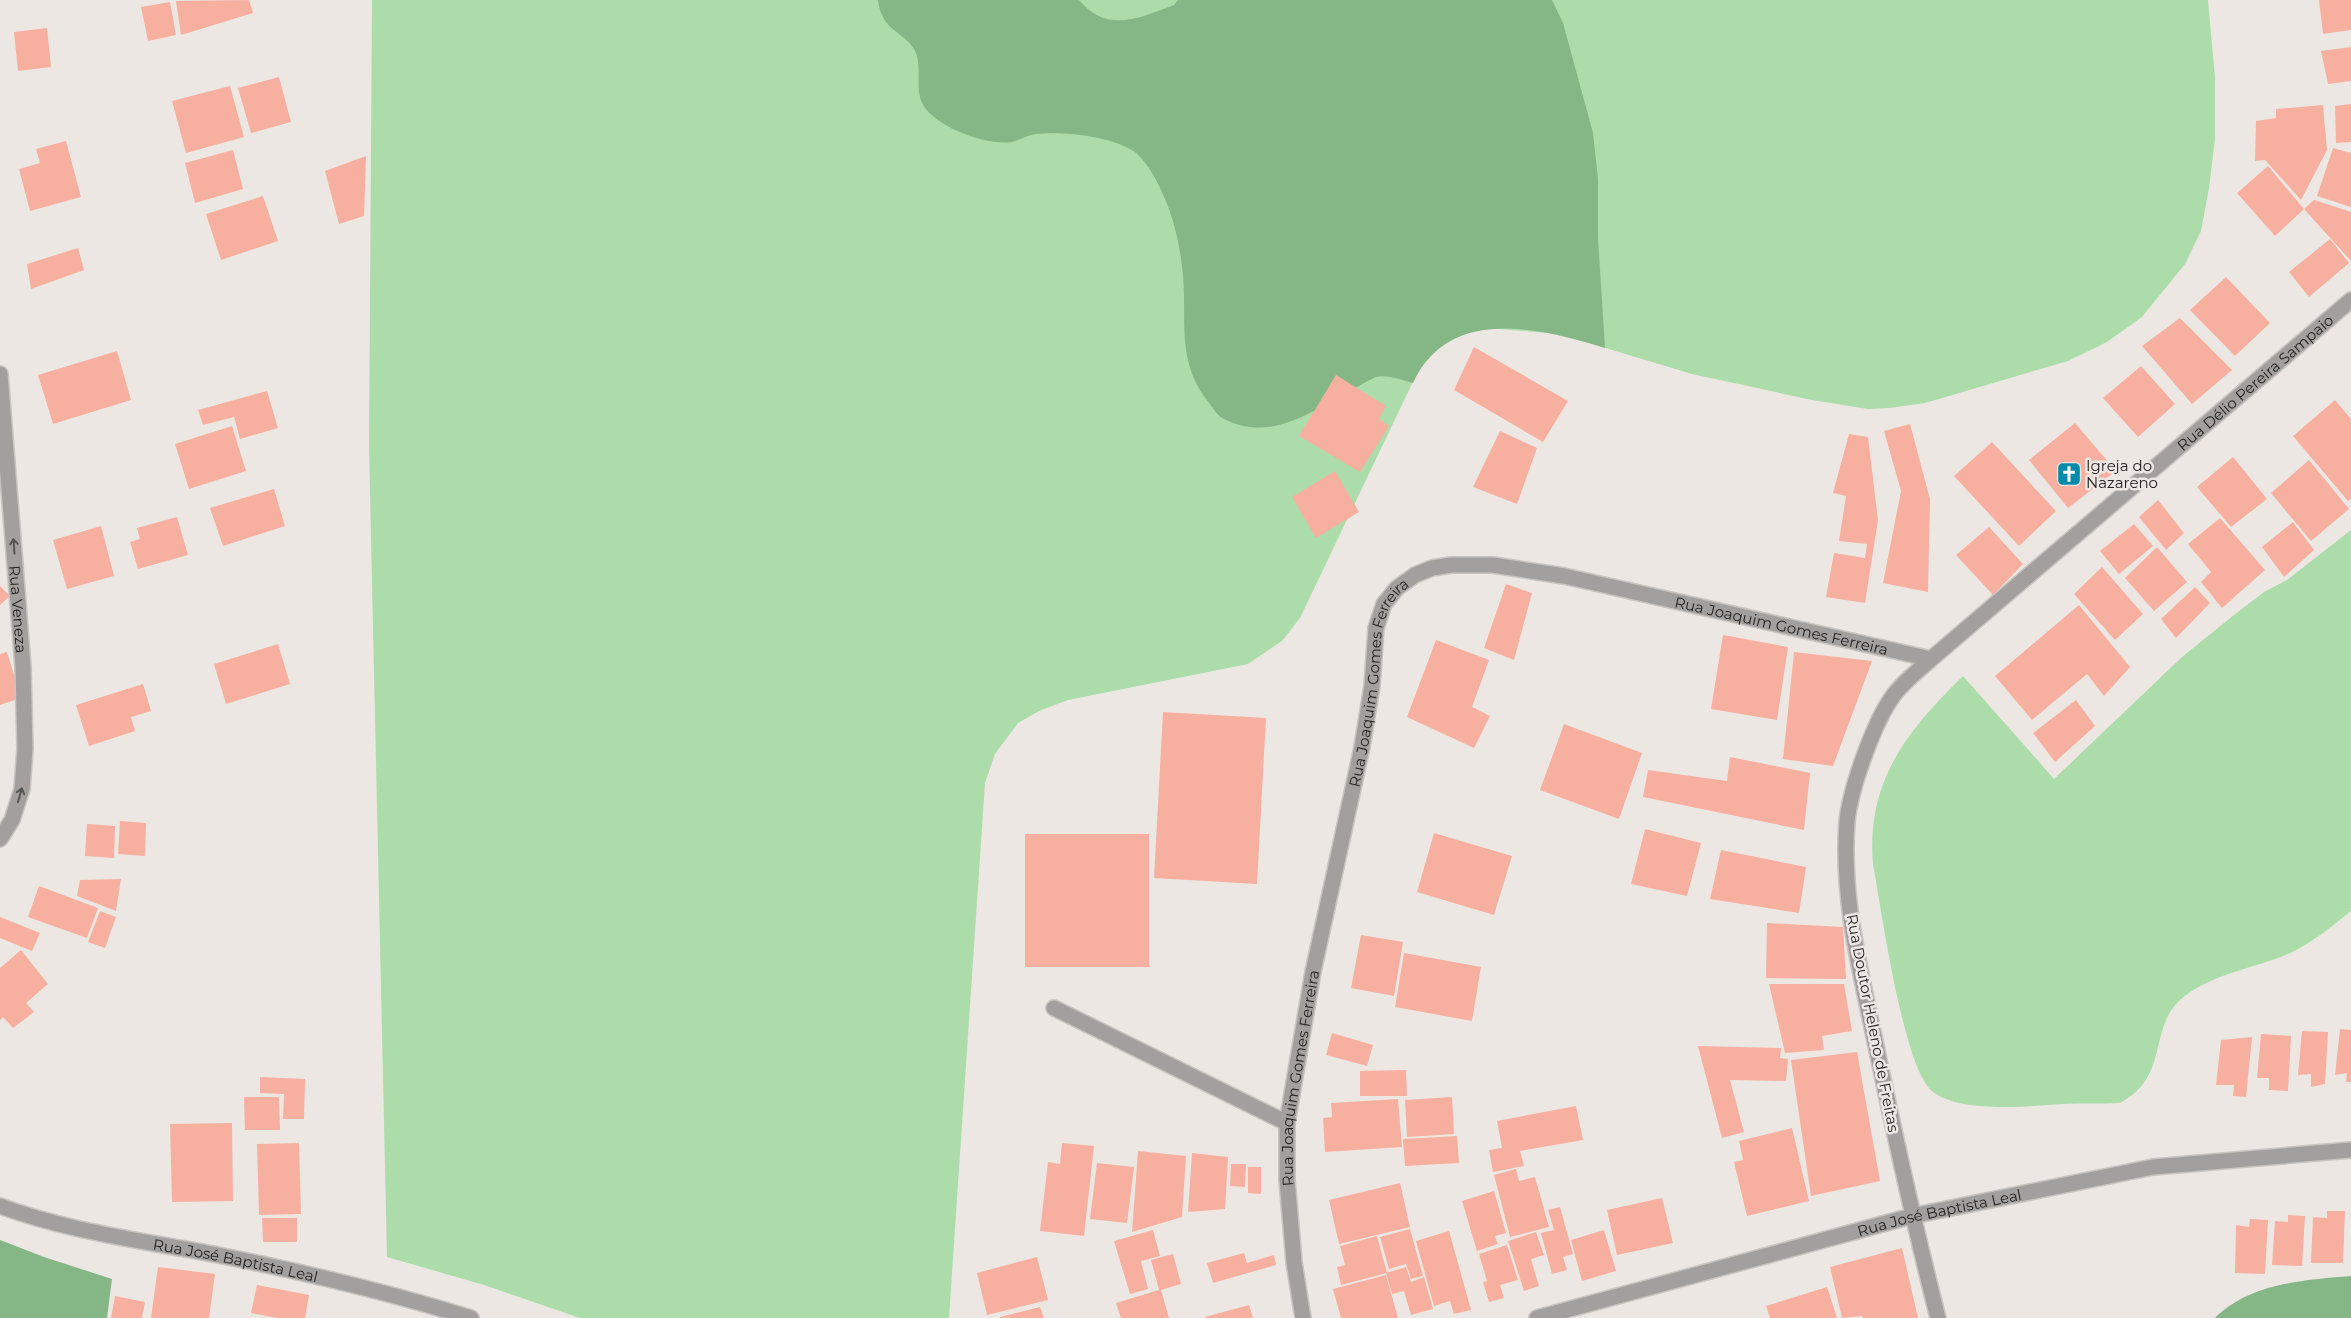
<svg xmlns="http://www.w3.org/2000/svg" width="2351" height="1318" font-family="Montserrat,sans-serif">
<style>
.green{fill:#abdcaa}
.forest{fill:#85b685}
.building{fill:#f7b09f}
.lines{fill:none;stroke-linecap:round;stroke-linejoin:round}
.minor-casing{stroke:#c9c4c0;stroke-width:18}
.minor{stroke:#a29f9e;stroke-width:15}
.oneway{stroke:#575554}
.labels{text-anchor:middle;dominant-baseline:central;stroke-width:5;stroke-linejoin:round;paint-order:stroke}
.street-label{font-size:15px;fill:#252322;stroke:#ede7e3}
.poi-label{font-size:15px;fill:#252322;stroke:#ede7e3;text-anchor:start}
</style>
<rect width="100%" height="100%" fill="#ede7e3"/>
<path class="green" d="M 372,0 L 2208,0 L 2215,78 L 2215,139 L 2209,188 L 2201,231 L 2185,264 L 2142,317 L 2107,342 L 2068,361 L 1925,403 L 1889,408 L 1868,409 L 1812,400 L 1692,374 L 1559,334 L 1487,328 L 1462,334 L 1439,348 L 1420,367 L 1300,618 L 1282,641 L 1248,664 L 1068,700 L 1039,711 L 1018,723 L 995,754 L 985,783 L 949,1318 L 580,1318 L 484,1285 L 387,1257 L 369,446 Z
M 2351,530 L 2351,911 C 2331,927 2312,943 2288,954 C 2253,969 2208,974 2179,1001 C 2148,1031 2170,1076 2120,1103 C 2100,1104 2081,1103 2062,1104 C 2029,1106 1959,1114 1932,1091 C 1903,1067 1881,907 1873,864 C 1866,781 1907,731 1963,676 L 2054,779 L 2182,657 L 2234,615 L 2264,592 L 2287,580 Z"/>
<path class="forest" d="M 878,0 L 1079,0 C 1107,34 1139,18 1174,5 L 1178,0 L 1552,0 L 1563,23 L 1593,133 L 1598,179 L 1598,238 L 1605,348 C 1540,328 1449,305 1413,383 C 1402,380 1387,374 1376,377 C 1368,380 1360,386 1353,389 C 1313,411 1271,443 1224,419 C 1218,416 1214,410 1210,404 C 1176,363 1187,324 1183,275 C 1180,245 1174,217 1161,190 C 1155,177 1146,161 1135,152 C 1112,136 1063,131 1036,134 C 1028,135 1020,140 1012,142 C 987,146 934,127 922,103 C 915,88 922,69 916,53 C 907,31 882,34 878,0 Z
M 0,1240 L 44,1257 L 112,1279 L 107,1318 L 0,1318 Z
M 2351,1276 L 2351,1318 L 2215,1318 C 2250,1283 2304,1280 2351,1276 Z"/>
<path class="building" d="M 249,0 L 253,13 L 181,35 L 176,1 Z
M 2319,0 L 2351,0 L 2351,30 L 2323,34 Z
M 170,2 L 176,35 L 148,41 L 141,7 Z
M 47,28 L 51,67 L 18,71 L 14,32 Z
M 2351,47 L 2351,81 L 2328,84 L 2321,51 Z
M 279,77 L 291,122 L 251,133 L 238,88 Z
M 230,86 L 244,137 L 186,153 L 172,101 Z
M 2351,104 L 2351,142 L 2336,143 L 2335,106 Z
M 2323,105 L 2327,150 L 2301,200 L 2265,160 L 2255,161 L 2256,121 L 2276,118 L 2276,109 Z
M 66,141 L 81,197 L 30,211 L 19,169 L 40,163 L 36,149 Z
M 2333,148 L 2351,153 L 2351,207 L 2317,196 Z
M 233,150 L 243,189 L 195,203 L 185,163 Z
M 366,156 L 364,216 L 339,224 L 325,171 Z
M 2268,166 L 2304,209 L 2275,236 L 2237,193 Z
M 263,196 L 278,241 L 221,260 L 206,214 Z
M 2314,200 L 2351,212 L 2351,261 L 2304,209 Z
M 2330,239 L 2349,263 L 2309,297 L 2289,272 Z
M 78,248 L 84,270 L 31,289 L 27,264 Z
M 2226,277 L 2270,323 L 2235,356 L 2190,310 Z
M 2180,318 L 2232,370 L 2192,404 L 2142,346 Z
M 1474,347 L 1568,401 L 1543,442 L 1454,390 Z
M 117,351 L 131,400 L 53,424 L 38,375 Z
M 2141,366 L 2175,404 L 2138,437 L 2103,398 Z
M 1336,375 L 1386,406 L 1379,419 L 1389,426 L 1360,472 L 1299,436 Z
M 267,391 L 278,428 L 240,439 L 234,417 L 203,425 L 198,410 Z
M 2335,400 L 2351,419 L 2351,499 L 2348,501 L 2293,436 Z
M 2075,423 L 2116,471 L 2068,508 L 2029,460 Z
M 1910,424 L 1930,499 L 1928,592 L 1883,583 L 1901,491 L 1884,431 Z
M 232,426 L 246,471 L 189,489 L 175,444 Z
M 1500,431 L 1537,448 L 1517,504 L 1473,487 Z
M 1849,434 L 1868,437 L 1878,520 L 1865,603 L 1826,597 L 1834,553 L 1865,558 L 1867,544 L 1839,541 L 1846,496 L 1833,493 Z
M 1992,442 L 2056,511 L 2019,546 L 1954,476 Z
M 2233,457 L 2267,499 L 2231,527 L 2197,487 Z
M 2309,460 L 2349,509 L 2311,541 L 2271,493 Z
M 1335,471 L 1359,512 L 1316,538 L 1292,497 Z
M 274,489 L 285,526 L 223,546 L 210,508 Z
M 2158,500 L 2184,533 L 2166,550 L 2139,517 Z
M 177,517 L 188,555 L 138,569 L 130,542 L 140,539 L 137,528 Z
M 2220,518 L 2265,570 L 2222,608 L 2201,582 L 2211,572 L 2188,544 Z
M 2293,522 L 2314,550 L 2284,577 L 2262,547 Z
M 2134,524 L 2153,546 L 2119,574 L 2100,551 Z
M 101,526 L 114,576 L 67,589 L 53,540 Z
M 1989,527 L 2023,564 L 1993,595 L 1956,555 Z
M 2157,547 L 2187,582 L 2154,611 L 2125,578 Z
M 2102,567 L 2143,614 L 2115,640 L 2074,594 Z
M 1506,584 L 1532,593 L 1514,660 L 1484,648 Z
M 0,586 L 10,596 L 0,605 Z
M 2195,587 L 2210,603 L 2176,638 L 2161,619 Z
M 2079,605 L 2130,667 L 2104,696 L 2087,674 L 2032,720 L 1995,676 Z
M 1723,635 L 1788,647 L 1777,720 L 1711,709 Z
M 1436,640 L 1489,660 L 1472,707 L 1490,716 L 1474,748 L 1407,717 Z
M 278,644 L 290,684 L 226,704 L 214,664 Z
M 7,652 L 21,698 L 0,705 L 0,654 Z
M 1794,652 L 1872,661 L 1833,766 L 1783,759 Z
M 143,684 L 151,711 L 131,717 L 135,731 L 89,746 L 76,705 Z
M 2076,700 L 2095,726 L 2055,762 L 2033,733 Z
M 1163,712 L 1266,718 L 1257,884 L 1154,878 Z
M 1564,724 L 1642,753 L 1619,819 L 1540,790 Z
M 1730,757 L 1810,773 L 1804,830 L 1643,797 L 1648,770 L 1727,781 Z
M 120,821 L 146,823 L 145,856 L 118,854 Z
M 87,824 L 115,826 L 114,858 L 85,856 Z
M 1645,829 L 1701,843 L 1687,896 L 1631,884 Z
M 1434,833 L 1512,856 L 1494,915 L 1417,892 Z
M 1025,834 L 1149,834 L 1149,967 L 1025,967 Z
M 1721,850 L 1806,867 L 1799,913 L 1710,899 Z
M 121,879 L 116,911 L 77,896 L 80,880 Z
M 39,886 L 98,908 L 87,938 L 28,917 Z
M 100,911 L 116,917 L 105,948 L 88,942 Z
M 0,917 L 40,933 L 32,951 L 0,938 Z
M 1767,923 L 1843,927 L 1846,979 L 1766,978 Z
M 1361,935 L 1403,942 L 1394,996 L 1351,988 Z
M 21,950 L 48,984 L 26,1003 L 34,1012 L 13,1028 L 3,1017 L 0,1020 L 0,968 Z
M 1404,953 L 1481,967 L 1472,1021 L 1395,1007 Z
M 1769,984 L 1844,984 L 1852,1031 L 1822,1036 L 1824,1050 L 1785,1053 Z
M 2340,1029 L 2351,1030 L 2351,1082 L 2346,1082 L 2347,1073 L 2335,1075 Z
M 2302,1031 L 2328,1032 L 2325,1084 L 2311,1087 L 2311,1074 L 2298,1075 Z
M 1332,1033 L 1373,1045 L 1367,1066 L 1326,1055 Z
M 2261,1034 L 2291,1036 L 2288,1091 L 2269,1090 L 2269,1078 L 2257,1078 Z
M 2252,1037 L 2246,1097 L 2233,1096 L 2234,1085 L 2216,1085 L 2221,1040 Z
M 1698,1046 L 1781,1048 L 1780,1058 L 1788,1059 L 1786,1081 L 1730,1080 L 1744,1132 L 1722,1138 Z
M 1857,1052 L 1880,1181 L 1811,1196 L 1791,1060 Z
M 1406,1070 L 1407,1096 L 1360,1096 L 1360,1071 Z
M 260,1077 L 305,1079 L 304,1119 L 283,1119 L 284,1094 L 260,1093 Z
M 244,1097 L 279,1097 L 280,1130 L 245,1130 Z
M 1452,1097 L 1454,1134 L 1407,1137 L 1405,1100 Z
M 1398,1099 L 1402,1147 L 1325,1152 L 1323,1118 L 1332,1117 L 1331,1103 Z
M 1576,1106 L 1583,1140 L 1520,1151 L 1524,1166 L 1493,1172 L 1489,1150 L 1502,1148 L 1497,1121 Z
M 232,1123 L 233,1201 L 172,1202 L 170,1124 Z
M 1792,1128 L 1809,1201 L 1747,1216 L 1734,1162 L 1743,1160 L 1739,1141 Z
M 1457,1136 L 1459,1163 L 1405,1166 L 1403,1139 Z
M 299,1143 L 301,1214 L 259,1215 L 257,1144 Z
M 1062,1143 L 1094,1146 L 1084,1236 L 1040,1231 L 1048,1162 L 1060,1164 Z
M 1138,1151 L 1186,1156 L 1182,1217 L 1132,1232 Z
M 1192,1153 L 1228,1157 L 1225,1209 L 1188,1212 Z
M 1097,1163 L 1134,1167 L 1127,1223 L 1090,1219 Z
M 1231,1164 L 1246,1164 L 1245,1187 L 1230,1186 Z
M 1248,1167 L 1261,1167 L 1261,1194 L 1248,1193 Z
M 1516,1169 L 1519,1181 L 1535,1177 L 1549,1227 L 1510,1237 L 1494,1175 Z
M 1400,1183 L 1410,1227 L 1339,1244 L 1329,1200 Z
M 1494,1191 L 1506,1233 L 1495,1236 L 1498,1244 L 1477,1251 L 1462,1201 Z
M 1662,1198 L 1673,1243 L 1617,1255 L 1607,1210 Z
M 1560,1207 L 1573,1254 L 1563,1257 L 1567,1270 L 1552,1274 L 1541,1233 L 1554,1230 L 1548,1210 Z
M 2327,1211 L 2345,1211 L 2343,1263 L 2311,1263 L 2313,1217 L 2327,1218 Z
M 2288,1215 L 2305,1216 L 2302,1266 L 2272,1265 L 2275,1221 L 2288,1222 Z
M 262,1218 L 297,1218 L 297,1242 L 263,1242 Z
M 2250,1219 L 2268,1220 L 2265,1274 L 2235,1273 L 2236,1225 L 2249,1227 Z
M 1410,1229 L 1423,1276 L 1411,1279 L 1406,1264 L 1389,1269 L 1380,1237 Z
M 1153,1230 L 1160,1256 L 1141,1261 L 1148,1289 L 1130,1294 L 1114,1241 Z
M 1604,1230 L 1616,1271 L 1582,1281 L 1571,1240 Z
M 1449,1231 L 1471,1310 L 1454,1314 L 1450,1301 L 1434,1306 L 1416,1241 Z
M 1536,1232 L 1544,1255 L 1531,1259 L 1539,1286 L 1524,1291 L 1508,1241 Z
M 1377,1236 L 1387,1273 L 1341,1285 L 1337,1267 L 1345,1265 L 1340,1246 Z
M 1507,1245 L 1518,1280 L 1500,1285 L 1504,1298 L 1489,1302 L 1483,1282 L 1487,1281 L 1479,1254 Z
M 1902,1248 L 1918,1318 L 1863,1318 L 1862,1316 L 1842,1318 L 1830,1267 Z
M 1244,1253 L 1247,1263 L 1274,1255 L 1276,1265 L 1213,1283 L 1207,1263 Z
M 1173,1254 L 1181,1284 L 1161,1290 L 1169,1318 L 1121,1318 L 1116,1303 L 1159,1290 L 1151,1260 Z
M 1037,1257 L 1048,1300 L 987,1315 L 977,1273 Z
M 158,1267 L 215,1274 L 209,1318 L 151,1318 Z
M 1406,1267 L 1411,1282 L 1424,1277 L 1433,1309 L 1411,1315 L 1404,1291 L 1392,1294 L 1386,1273 Z
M 1386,1275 L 1398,1318 L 1341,1318 L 1333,1289 Z
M 257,1285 L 309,1295 L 305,1318 L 277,1318 L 251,1313 Z
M 1827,1287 L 1837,1318 L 1770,1318 L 1766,1306 Z
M 115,1296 L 145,1302 L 142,1318 L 111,1318 Z
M 1249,1305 L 1253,1318 L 1205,1318 L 1205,1317 Z
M 1040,1307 L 1044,1318 L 1000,1318 L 1000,1317 Z"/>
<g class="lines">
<defs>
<g id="minor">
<path id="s1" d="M 0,374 L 23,667 L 25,749 L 22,789 L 12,820 L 0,839"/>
<path d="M 1054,1008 L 1287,1123"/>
<path id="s2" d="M 0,1206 C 70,1232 145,1241 218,1255 C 303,1272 388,1292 471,1318"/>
<path id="s3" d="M 1303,1318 L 1294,1262 L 1287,1180 L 1287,1123 L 1313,972 L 1362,747 L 1372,686 L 1376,628 L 1384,604 L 1397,588 L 1415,575 L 1432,568 L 1451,565 L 1493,565 L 1564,576 L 1931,659"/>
<path id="s4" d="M 1537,1318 L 1912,1216 L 2153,1167 L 2351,1150"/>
<path id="s5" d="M 1938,1318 C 1915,1228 1895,1137 1876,1046 C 1861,973 1841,898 1847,822 C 1850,789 1874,722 1893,696 C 1903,682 1919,670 1931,659 L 2351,300"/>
</g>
</defs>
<use href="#minor" class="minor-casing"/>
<use href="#minor" class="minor"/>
</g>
<defs><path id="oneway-shaft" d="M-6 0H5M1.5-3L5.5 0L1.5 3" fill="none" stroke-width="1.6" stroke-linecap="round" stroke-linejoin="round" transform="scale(1.25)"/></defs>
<g class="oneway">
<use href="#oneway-shaft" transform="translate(14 546) rotate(-94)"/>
<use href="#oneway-shaft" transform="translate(20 795) rotate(-74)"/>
</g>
<defs>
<symbol id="church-square" viewBox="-11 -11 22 22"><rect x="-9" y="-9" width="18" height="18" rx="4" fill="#088aab" stroke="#ede7e3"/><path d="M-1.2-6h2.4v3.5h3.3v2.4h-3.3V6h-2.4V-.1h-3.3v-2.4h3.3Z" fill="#fff"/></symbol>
</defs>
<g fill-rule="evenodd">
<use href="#church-square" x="2055" y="460" width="28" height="28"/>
</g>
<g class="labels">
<g class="street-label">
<text stroke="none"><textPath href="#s5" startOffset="1120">Rua Délio Pereira Sampaio</textPath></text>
<text stroke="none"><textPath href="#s1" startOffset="236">Rua Veneza</textPath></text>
<text stroke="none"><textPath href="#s3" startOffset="1142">Rua Joaquim Gomes Ferreira</textPath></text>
<text stroke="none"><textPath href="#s3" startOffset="648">Rua Joaquim Gomes Ferreira</textPath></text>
<text transform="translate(1873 1023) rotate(79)">Rua Doutor Heleno de Freitas</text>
<text stroke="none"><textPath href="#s3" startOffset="242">Rua Joaquim Gomes Ferreira</textPath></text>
<text stroke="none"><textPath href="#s4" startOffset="416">Rua José Baptista Leal</textPath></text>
<text stroke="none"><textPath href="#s2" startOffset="242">Rua José Baptista Leal</textPath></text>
</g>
<g class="poi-label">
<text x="2086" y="465">Igreja do<tspan x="2086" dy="17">Nazareno</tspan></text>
</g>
</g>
</svg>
